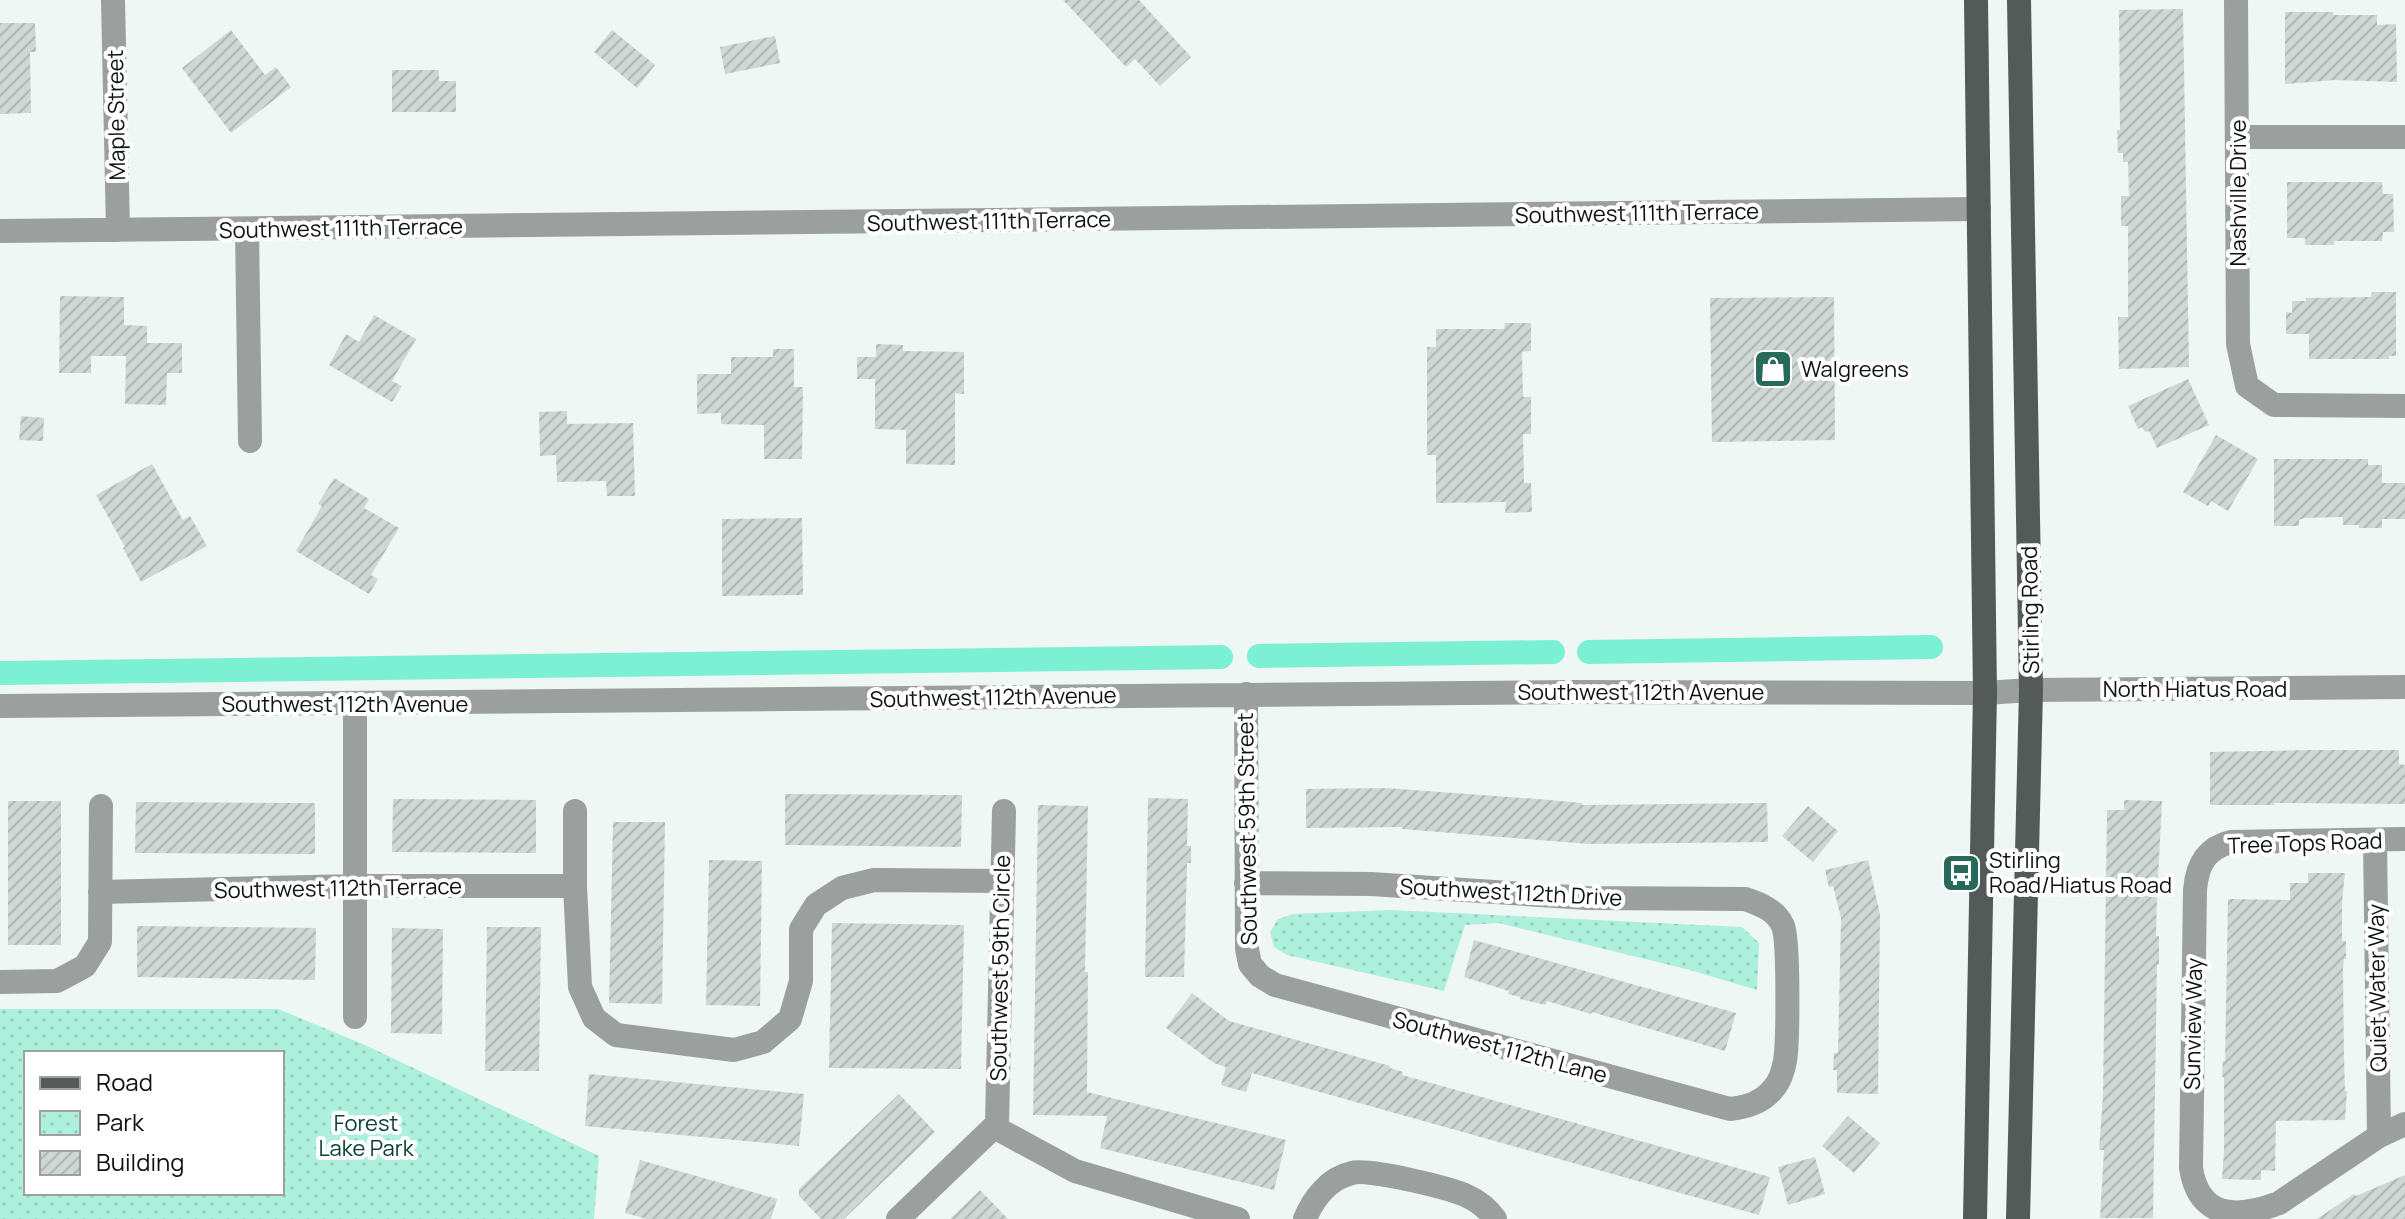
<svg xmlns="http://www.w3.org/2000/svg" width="2405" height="1219" font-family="Manrope,sans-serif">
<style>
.park{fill:url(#park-dots);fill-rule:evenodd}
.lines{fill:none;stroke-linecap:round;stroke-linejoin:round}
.canal{stroke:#7cf0d2;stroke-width:24}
.building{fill:url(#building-hatch)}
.minor{stroke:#9b9f9e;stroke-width:24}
.major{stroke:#535a58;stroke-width:24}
.labels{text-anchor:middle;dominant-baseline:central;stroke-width:8;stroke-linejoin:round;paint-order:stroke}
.street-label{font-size:22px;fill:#0e1211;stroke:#fff}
.poi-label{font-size:22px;fill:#0e1211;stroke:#fff;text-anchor:start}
.park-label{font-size:22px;fill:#0b4135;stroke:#fff}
</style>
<defs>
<pattern id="park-dots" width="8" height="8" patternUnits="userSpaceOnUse" patternTransform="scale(2)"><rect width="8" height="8" fill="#adf0dc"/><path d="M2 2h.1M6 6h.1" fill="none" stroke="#94cdbc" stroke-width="1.8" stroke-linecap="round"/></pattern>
<pattern id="building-hatch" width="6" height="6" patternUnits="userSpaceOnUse" patternTransform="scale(2)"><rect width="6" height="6" fill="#ced7d4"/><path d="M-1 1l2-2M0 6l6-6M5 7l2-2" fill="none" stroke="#b0b8b5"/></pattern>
</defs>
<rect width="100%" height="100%" fill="#eef7f4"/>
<path class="park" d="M 1391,910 L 1742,927 L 1759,943 L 1757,990 L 1690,970 L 1499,923 L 1465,925 L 1444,991 L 1287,955 L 1274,947 L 1270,932 L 1278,919 L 1293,914 Z
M 0,1009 L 278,1009 L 365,1045 L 599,1156 L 594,1219 L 0,1219 ZM 26,1053 L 282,1053 L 282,1193 L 26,1193 Z"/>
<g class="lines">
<path class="canal" d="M 1589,652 L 1931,647
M 1259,656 L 1553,652
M 0,673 L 1221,657"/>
</g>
<path class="building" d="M 1063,0 L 1139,0 L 1191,57 L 1160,86 L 1135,59 L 1126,67 Z
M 2183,9 L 2189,367 L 2119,369 L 2118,317 L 2128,317 L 2128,226 L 2121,226 L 2121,196 L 2129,196 L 2128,162 L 2123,162 L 2123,153 L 2118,153 L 2117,130 L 2120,130 L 2119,10 Z
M 2285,12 L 2333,12 L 2333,15 L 2377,15 L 2377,25 L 2396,24 L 2397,82 L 2334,80 L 2285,84 Z
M 0,23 L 35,23 L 36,52 L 30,52 L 31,113 L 0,114 Z
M 231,30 L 265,75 L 276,67 L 291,87 L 231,133 L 182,68 Z
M 612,30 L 655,65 L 637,88 L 594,52 Z
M 775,36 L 780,63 L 725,74 L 720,47 Z
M 392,70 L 439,70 L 439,81 L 456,81 L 456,112 L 392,112 Z
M 2287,182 L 2382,182 L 2383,194 L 2393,194 L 2394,232 L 2383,232 L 2382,241 L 2334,241 L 2334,245 L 2305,245 L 2305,238 L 2287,238 Z
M 2372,292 L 2396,292 L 2396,356 L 2389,356 L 2389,359 L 2309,359 L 2309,334 L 2286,334 L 2286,312 L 2292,313 L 2292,301 L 2306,301 L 2306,298 L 2371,297 Z
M 60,296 L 124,297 L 124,325 L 147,326 L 147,343 L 182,343 L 182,373 L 167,373 L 166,405 L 125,404 L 126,356 L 91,356 L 91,373 L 59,373 Z
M 1834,297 L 1835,440 L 1712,442 L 1710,298 Z
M 374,315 L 416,339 L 392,381 L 402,386 L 392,402 L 329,365 L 346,334 L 359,342 Z
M 1505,323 L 1531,323 L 1531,351 L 1522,352 L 1523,397 L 1531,397 L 1531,434 L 1523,434 L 1524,483 L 1531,483 L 1532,512 L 1505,513 L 1506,502 L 1436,503 L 1436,455 L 1427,455 L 1427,347 L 1436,347 L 1436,329 L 1504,329 Z
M 876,344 L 903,345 L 903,351 L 964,352 L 964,394 L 955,393 L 955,465 L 906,464 L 906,430 L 875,429 L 875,379 L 857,379 L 857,357 L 876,357 Z
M 773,349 L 794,349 L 794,387 L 803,387 L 802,459 L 764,459 L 764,425 L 721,424 L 721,413 L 697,414 L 697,374 L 731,374 L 731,357 L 773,357 Z
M 2188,379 L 2209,425 L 2157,448 L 2149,431 L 2145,432 L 2142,427 L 2138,429 L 2128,406 Z
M 567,411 L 567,424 L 633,423 L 635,496 L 607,496 L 606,481 L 557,482 L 556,455 L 540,456 L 539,412 Z
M 21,416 L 44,418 L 43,441 L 19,440 Z
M 2216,435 L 2258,459 L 2228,511 L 2211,501 L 2208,506 L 2183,492 Z
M 2274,459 L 2368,459 L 2368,465 L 2382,465 L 2382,483 L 2405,483 L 2405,519 L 2382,519 L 2382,528 L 2359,528 L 2359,525 L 2343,525 L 2343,517 L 2304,518 L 2299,520 L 2299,526 L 2274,526 Z
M 152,464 L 183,520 L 190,516 L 207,546 L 141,582 L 123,548 L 125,547 L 96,495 Z
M 334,478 L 369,499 L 364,508 L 399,528 L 371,575 L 378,579 L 369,594 L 296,551 L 322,506 L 318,504 Z
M 802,518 L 803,595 L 722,596 L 722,519 Z
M 2312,750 L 2399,750 L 2399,764 L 2405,765 L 2405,804 L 2274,803 L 2274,805 L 2210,805 L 2210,752 Z
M 1385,788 L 1537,799 L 1582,803 L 1582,805 L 1767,803 L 1768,842 L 1589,844 L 1402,829 L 1402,827 L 1306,828 L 1306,789 Z
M 785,794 L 962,795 L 961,847 L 785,845 Z
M 1148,798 L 1188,799 L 1187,846 L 1191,846 L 1191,863 L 1187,863 L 1184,977 L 1145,977 Z
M 393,799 L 536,800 L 536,853 L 392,852 Z
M 2124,800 L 2162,801 L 2157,898 L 2156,936 L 2159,936 L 2159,965 L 2157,965 L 2153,1218 L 2100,1218 L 2104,1150 L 2099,1150 L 2103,1096 L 2107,810 L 2124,810 Z
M 8,801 L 61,801 L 61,945 L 8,945 Z
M 136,802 L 315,803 L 315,854 L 135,853 Z
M 1038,805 L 1088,806 L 1085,972 L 1088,972 L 1087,1092 L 1286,1140 L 1274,1190 L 1100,1148 L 1107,1116 L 1033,1115 Z
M 1808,806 L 1838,831 L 1813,862 L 1782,836 Z
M 613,822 L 665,822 L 662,1004 L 609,1003 Z
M 709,860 L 762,861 L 760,1006 L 706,1005 Z
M 1868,860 L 1880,914 L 1878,1094 L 1837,1093 L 1837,1070 L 1833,1070 L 1834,1053 L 1838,1053 L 1841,918 L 1833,886 L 1829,887 L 1825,870 Z
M 2308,873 L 2345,873 L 2342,901 L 2342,941 L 2346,941 L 2346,959 L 2344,959 L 2343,969 L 2344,1057 L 2345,1091 L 2347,1091 L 2345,1120 L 2276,1121 L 2275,1171 L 2261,1170 L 2261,1180 L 2222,1179 L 2224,1151 L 2224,1077 L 2222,1077 L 2223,1061 L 2225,1061 L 2228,899 L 2290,900 L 2290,883 L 2308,883 Z
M 832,923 L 964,925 L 961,1069 L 829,1068 Z
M 137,926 L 316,928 L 315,980 L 137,977 Z
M 487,927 L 541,927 L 539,1071 L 485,1071 Z
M 392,928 L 443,929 L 442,1034 L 391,1033 Z
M 1474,940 L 1736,1013 L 1725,1051 L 1592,1012 L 1591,1014 L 1547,1001 L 1546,1005 L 1520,999 L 1520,997 L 1508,994 L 1509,991 L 1464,977 Z
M 1192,993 L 1229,1021 L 1390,1066 L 1390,1068 L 1403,1072 L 1402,1075 L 1770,1177 L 1759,1215 L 1252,1073 L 1246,1092 L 1221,1085 L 1226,1067 L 1214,1063 L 1166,1028 Z
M 589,1074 L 804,1094 L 799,1146 L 585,1126 Z
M 899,1094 L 935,1132 L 844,1219 L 821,1219 L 799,1196 L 799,1189 Z
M 1848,1116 L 1880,1143 L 1854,1173 L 1822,1146 Z
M 1815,1157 L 1825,1194 L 1788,1205 L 1778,1167 Z
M 640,1160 L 777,1199 L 771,1219 L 647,1219 L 625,1213 Z
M 2405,1175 L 2405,1219 L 2317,1219 L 2354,1194 L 2356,1196 Z
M 980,1190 L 1008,1219 L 950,1219 Z"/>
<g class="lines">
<path class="minor" d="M 113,0 L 118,230
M 2236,0 L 2238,344 L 2247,386 L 2274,405 L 2405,406
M 2238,137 L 2405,137
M 247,229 L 250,441
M 0,231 L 1979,209
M 1246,694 L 1247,949 L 1250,964 L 1260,976 L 1275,985 L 1730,1109 C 1746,1107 1762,1103 1773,1089 C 1780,1082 1783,1071 1785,1061 C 1788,1043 1789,941 1783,926 C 1776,910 1760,904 1745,899 L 1587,898 L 1371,884 L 1246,883
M 0,706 L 1572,692 L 1985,693 L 2031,690 L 2405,687
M 575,811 L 575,886 L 580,987 L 594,1018 L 616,1035 L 734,1050 L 763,1042 L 790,1019 L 801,981 L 801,929 L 816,905 L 842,888 L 874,880 L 1002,881
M 2405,839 L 2231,842 C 2206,848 2197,865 2195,890 L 2191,1168 C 2199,1219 2237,1219 2279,1203 L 2379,1136 L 2405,1124
M 2375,840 L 2379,1136
M 100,892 L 355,886 L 575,886
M 0,982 L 57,981 L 85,966 L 100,942 L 101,806
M 355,1017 L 355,704
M 994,1127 L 1075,1171 L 1238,1219
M 898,1219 L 997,1124 L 1004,811
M 1305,1219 C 1313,1199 1329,1178 1352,1173 C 1368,1168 1450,1188 1467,1196 C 1478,1201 1488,1209 1495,1219"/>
<path class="major" d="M 1975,1219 L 1985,693 L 1976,0
M 2018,1219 L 2031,690 L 2019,0"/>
</g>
<defs>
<symbol id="shop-square" viewBox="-11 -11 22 22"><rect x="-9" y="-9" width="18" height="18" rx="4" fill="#27695a" stroke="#fff"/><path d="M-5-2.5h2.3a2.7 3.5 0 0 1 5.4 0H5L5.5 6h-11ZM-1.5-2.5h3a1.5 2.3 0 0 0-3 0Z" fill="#fff"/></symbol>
<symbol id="bus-square" viewBox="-11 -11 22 22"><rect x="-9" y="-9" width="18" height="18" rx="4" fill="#27695a" stroke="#fff"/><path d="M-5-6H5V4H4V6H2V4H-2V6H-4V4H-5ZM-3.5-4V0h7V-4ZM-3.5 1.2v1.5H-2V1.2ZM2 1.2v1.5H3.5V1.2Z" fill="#fff"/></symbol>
</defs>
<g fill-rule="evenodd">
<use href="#shop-square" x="1751" y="347" width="44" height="44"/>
<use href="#bus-square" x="1939" y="851" width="44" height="44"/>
</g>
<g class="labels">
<g class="street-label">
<text transform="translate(116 115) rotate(-91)">Maple Street</text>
<text transform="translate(2238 193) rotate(-90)">Nashville Drive</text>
<text transform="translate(1637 213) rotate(-1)">Southwest 111th Terrace</text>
<text transform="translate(989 221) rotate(-1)">Southwest 111th Terrace</text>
<text transform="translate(341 228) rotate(-1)">Southwest 111th Terrace</text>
<text transform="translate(2030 610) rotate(-91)">Stirling Road</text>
<text x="2195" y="689">North Hiatus Road</text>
<text x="1641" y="692">Southwest 112th Avenue</text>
<text transform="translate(993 697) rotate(-1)">Southwest 112th Avenue</text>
<text x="345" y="704">Southwest 112th Avenue</text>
<text transform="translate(1247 829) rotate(-91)">Southwest 59th Street</text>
<text transform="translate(2305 843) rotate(-2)">Tree Tops Road</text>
<text transform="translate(338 888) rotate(-1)">Southwest 112th Terrace</text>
<text transform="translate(1511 892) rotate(3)">Southwest 112th Drive</text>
<text transform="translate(1000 968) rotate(-89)">Southwest 59th Circle</text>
<text transform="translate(2377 988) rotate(-91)">Quiet Water Way</text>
<text transform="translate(2193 1024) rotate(-89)">Sunview Way</text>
<text transform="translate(1500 1047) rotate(15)">Southwest 112th Lane</text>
</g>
<g class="poi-label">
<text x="1801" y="369">Walgreens</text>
<text x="1989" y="860">Stirling<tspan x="1989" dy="25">Road/Hiatus Road</tspan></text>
</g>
<g class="park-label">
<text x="366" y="1123">Forest<tspan x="366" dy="25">Lake Park</tspan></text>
</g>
</g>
<rect x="24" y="1051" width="260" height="144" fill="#ffffff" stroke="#9fa0a0" stroke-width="2"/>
<rect x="40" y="1077" width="40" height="12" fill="#535a58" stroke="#9fa0a0" stroke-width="2"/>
<text x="96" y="1091" font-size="24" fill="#0e1211">Road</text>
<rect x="40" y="1111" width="40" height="24" fill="url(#park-dots)" stroke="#9fa0a0" stroke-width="2"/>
<text x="96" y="1131" font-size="24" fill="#0e1211">Park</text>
<rect x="40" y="1151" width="40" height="24" fill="url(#building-hatch)" stroke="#9fa0a0" stroke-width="2"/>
<text x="96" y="1171" font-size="24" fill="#0e1211">Building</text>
</svg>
